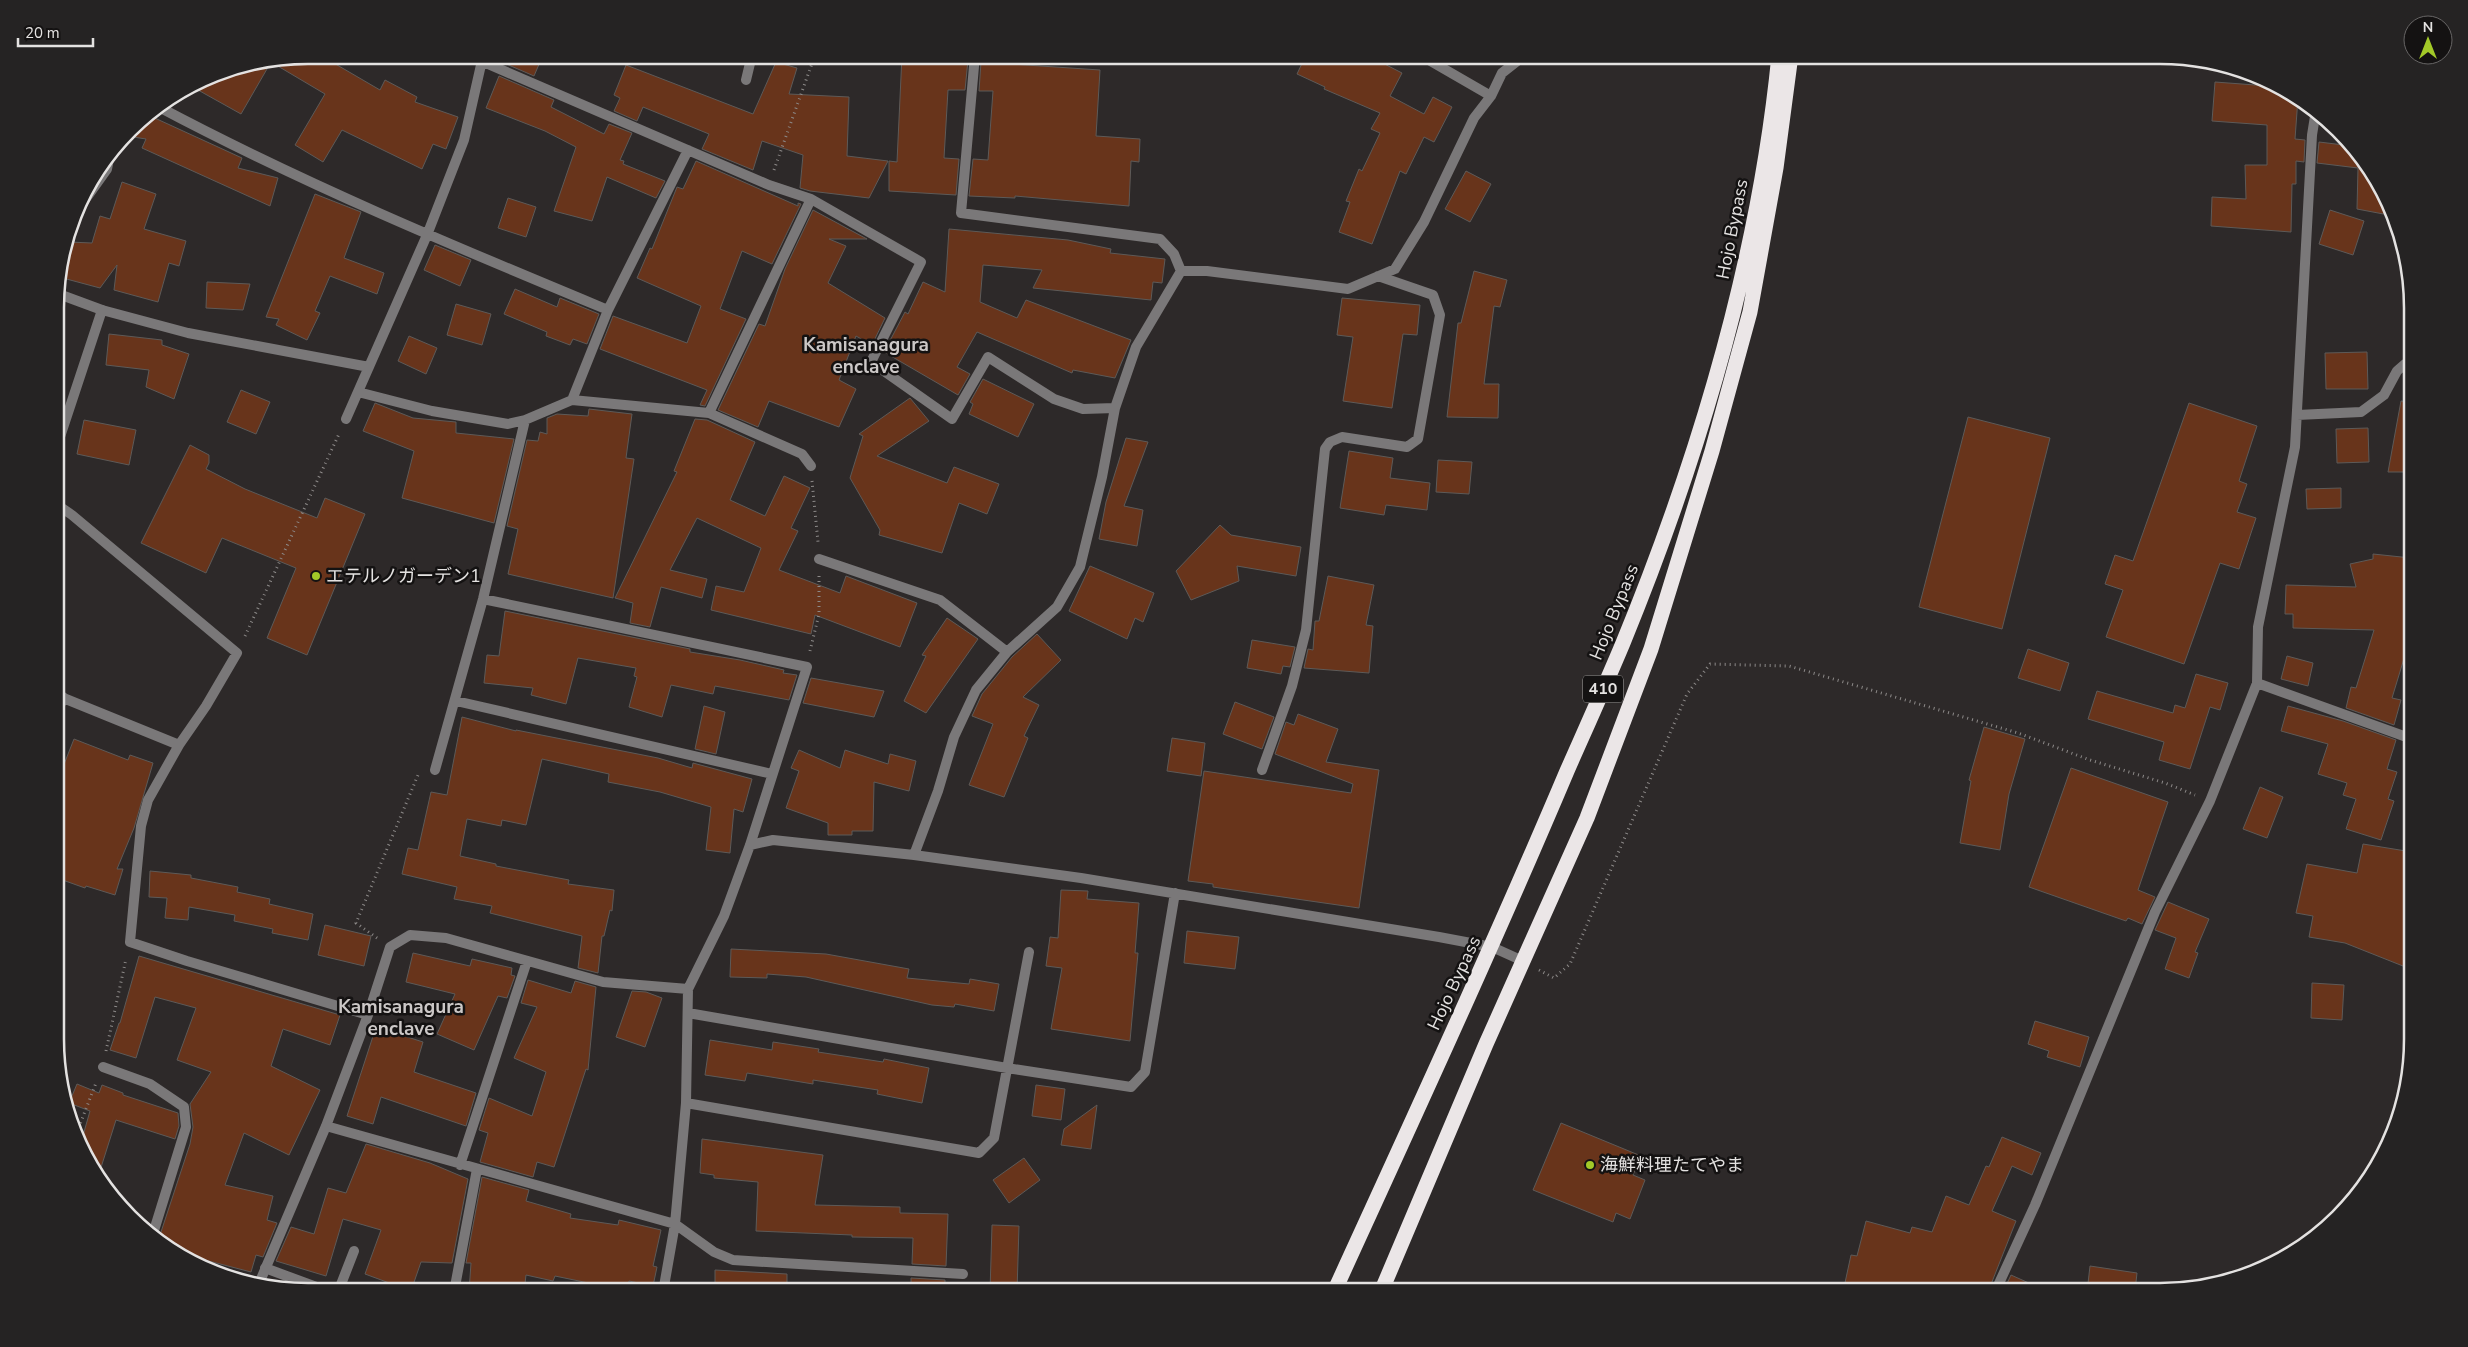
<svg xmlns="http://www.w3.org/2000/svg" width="2468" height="1347" font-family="'Nunito Sans','Noto Sans JP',sans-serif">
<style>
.building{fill:#68341b;stroke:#5d5a58}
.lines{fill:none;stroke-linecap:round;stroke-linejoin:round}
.path{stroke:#8d8a89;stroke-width:3;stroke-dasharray:1 4;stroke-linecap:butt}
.lane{stroke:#7a7879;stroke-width:10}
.street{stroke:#7a7879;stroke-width:10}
.highway{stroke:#ebe6e7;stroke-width:15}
.poi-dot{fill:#a2c928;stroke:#141212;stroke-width:2}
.labels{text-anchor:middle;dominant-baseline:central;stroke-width:5;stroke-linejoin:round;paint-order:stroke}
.shield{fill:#141212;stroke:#a6a4a3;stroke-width:1}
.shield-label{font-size:16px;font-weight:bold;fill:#e4e2e1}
.street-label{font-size:18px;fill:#e4e2e1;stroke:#141212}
.poi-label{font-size:18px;fill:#e4e2e1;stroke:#141212;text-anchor:start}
.neighbourhood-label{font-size:19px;font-weight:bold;fill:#ccc8c7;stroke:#141212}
.rim{fill:none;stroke:#e4e2e1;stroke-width:2.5}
</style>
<rect width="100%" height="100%" fill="#2d2929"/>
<path class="building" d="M 308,55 L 320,55 L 380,90 L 385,80 L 417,97 L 415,102 L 458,117 L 446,149 L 433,144 L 422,169 L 342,130 L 323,162 L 295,145 L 325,94 L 271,62 Z
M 508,55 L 543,55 L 534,76 L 504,63 Z
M 902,55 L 958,57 L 958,60 L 968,60 L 965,90 L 948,90 L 944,158 L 959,159 L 956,195 L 889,191 L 889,161 L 897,162 Z
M 1306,55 L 1367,55 L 1402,73 L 1390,96 L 1424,114 L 1433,97 L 1452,107 L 1434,142 L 1424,137 L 1406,174 L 1400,171 L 1372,244 L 1339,232 L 1350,202 L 1346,201 L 1359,169 L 1362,171 L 1380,133 L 1371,129 L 1380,113 L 1324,89 L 1325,87 L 1297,74 Z
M 271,62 L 241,114 L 198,90 L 204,79 L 211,74 Z
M 776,62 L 797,68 L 789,94 L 849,97 L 847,156 L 888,161 L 869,198 L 810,191 L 800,188 L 803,155 L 762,141 L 753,170 L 702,149 L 709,134 L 643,107 L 637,121 L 614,111 L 620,98 L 614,95 L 626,65 L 753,114 Z
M 981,62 L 1100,70 L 1096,136 L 1140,139 L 1139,162 L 1131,161 L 1129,206 L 1015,196 L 1015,198 L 969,196 L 973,159 L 988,160 L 993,91 L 979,91 Z
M 499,76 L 554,100 L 551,107 L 604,134 L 609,124 L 632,133 L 620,160 L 624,161 L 623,164 L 665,181 L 656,198 L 607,177 L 592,221 L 554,211 L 576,147 L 545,131 L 486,108 Z
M 2215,82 L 2282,87 L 2298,98 L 2295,139 L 2305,140 L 2304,162 L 2296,161 L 2296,184 L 2292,184 L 2291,232 L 2211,226 L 2212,197 L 2246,199 L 2245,165 L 2267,165 L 2267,125 L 2212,121 Z
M 146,114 L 242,158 L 238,168 L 278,178 L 270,206 L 142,148 L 146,139 L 127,136 L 141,118 Z
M 2319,142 L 2352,146 L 2370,167 L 2394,216 L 2357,209 L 2358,168 L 2317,163 Z
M 696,161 L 798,206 L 798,203 L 801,204 L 772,264 L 742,251 L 720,309 L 746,319 L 705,406 L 700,405 L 707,390 L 600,349 L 613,316 L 687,343 L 701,306 L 637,278 L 650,248 L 652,249 L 677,187 L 683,189 Z
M 1466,171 L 1491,184 L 1470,222 L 1445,209 Z
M 122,182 L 156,194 L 144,229 L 186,241 L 179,266 L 169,263 L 158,302 L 114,290 L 117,265 L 100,288 L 59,277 L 69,242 L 92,243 L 100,216 L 110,219 Z
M 315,194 L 361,212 L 344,258 L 384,273 L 377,294 L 330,276 L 315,311 L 320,313 L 307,340 L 276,325 L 279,319 L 266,317 Z
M 508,198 L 536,207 L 526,237 L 498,228 Z
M 813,210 L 867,239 L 829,239 L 846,246 L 828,283 L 885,318 L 872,345 L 856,336 L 839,380 L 856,389 L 839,427 L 769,401 L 758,427 L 718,410 L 759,324 L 765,326 L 785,269 Z
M 2330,210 L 2364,221 L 2353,255 L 2319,244 Z
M 949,229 L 1068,240 L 1111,249 L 1110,253 L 1165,259 L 1162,283 L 1153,282 L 1151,300 L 1033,288 L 1042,270 L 983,265 L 980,302 L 1017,318 L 1026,300 L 1131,340 L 1115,378 L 1073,370 L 1072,373 L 977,332 L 957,367 L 970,374 L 958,395 L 884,352 L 905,312 L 908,314 L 923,282 L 945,292 Z
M 435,245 L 471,260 L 460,286 L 424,270 Z
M 1474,271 L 1507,280 L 1500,307 L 1494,306 L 1484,384 L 1499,384 L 1498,418 L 1447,417 L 1458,323 L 1461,323 Z
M 207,282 L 250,284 L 243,310 L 206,308 Z
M 515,289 L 557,307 L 560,298 L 599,314 L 587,344 L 573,339 L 570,345 L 546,336 L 547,332 L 504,314 Z
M 1342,298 L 1420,305 L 1417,335 L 1403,334 L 1392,408 L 1343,401 L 1353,337 L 1337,335 Z
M 456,304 L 491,314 L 482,345 L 447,335 Z
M 109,334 L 162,340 L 162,345 L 189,354 L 174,399 L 146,387 L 149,370 L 106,365 Z
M 409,336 L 437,348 L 426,374 L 398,361 Z
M 2367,352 L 2368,389 L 2326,389 L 2325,353 Z
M 983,379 L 1034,404 L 1018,437 L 969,414 L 973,404 L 970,402 Z
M 241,390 L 270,402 L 256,434 L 227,422 Z
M 910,398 L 929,421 L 877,456 L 947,483 L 954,467 L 999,484 L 987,514 L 959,503 L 942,553 L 879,535 L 880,530 L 850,478 L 863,436 L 859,434 Z
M 2401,401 L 2411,402 L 2411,472 L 2388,472 Z
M 375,403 L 413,418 L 456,422 L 456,433 L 514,439 L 494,523 L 402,498 L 414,451 L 363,431 Z
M 2189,403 L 2257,426 L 2239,481 L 2247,484 L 2237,512 L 2256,518 L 2239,569 L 2220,563 L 2184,664 L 2106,637 L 2123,590 L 2105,584 L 2115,555 L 2133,561 Z
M 589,409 L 632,414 L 626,458 L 634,459 L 613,598 L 508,574 L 518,529 L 507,526 L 527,440 L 538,441 L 540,432 L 547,434 L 547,418 L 557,414 L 588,416 Z
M 1968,417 L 2050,438 L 2002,629 L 1919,607 Z
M 695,419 L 707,420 L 755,442 L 730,500 L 765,516 L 784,476 L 810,488 L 791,528 L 798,531 L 779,570 L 840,593 L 846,576 L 917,603 L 900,647 L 815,615 L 811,634 L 711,610 L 716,586 L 744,592 L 761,548 L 697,518 L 670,570 L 707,579 L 702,598 L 661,587 L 650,627 L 630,623 L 633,603 L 615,598 L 677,472 L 674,471 Z
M 84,420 L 136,430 L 129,465 L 77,454 Z
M 2368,428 L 2369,462 L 2337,463 L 2336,429 Z
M 1126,438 L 1148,442 L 1124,506 L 1143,510 L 1137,546 L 1099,539 L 1106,502 Z
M 190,445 L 209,455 L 209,463 L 206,469 L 245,489 L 317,518 L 325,498 L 365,514 L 307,655 L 267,638 L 296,568 L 222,538 L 206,573 L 141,543 Z
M 1349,451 L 1393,458 L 1390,478 L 1430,483 L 1427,510 L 1386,505 L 1384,515 L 1340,508 Z
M 1438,460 L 1472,462 L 1469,494 L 1436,492 Z
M 2341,488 L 2341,508 L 2307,509 L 2306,489 Z
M 1220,525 L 1231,535 L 1301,547 L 1296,576 L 1237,566 L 1239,581 L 1191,600 L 1176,571 Z
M 2373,554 L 2411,558 L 2407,599 L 2412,599 L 2412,632 L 2392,698 L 2401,700 L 2394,725 L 2346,708 L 2351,687 L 2356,688 L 2374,630 L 2293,628 L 2293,614 L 2285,614 L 2286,585 L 2356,587 L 2350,564 L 2373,559 Z
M 1090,566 L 1154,593 L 1143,622 L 1135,618 L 1127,639 L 1069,611 Z
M 1328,576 L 1374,585 L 1366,625 L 1373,626 L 1369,673 L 1304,668 L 1308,649 L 1313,650 L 1315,621 L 1319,621 Z
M 505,611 L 690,649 L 690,652 L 740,660 L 784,670 L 783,673 L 797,675 L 789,700 L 715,686 L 713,694 L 671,685 L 662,717 L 629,707 L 637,677 L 634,676 L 636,668 L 578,658 L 566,704 L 531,695 L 533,688 L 484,683 L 487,655 L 499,656 Z
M 947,618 L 978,639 L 926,713 L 904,701 L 926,656 L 922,655 Z
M 1037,634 L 1061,660 L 1023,697 L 1039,705 L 1024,736 L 1028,738 L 1004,797 L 969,785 L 993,724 L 972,716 L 982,694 L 1012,657 Z
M 1252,640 L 1295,647 L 1290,667 L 1283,666 L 1281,674 L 1247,668 Z
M 2028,649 L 2069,663 L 2060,691 L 2018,678 Z
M 2287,656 L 2313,663 L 2308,686 L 2281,679 Z
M 2196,674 L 2228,683 L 2220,710 L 2210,707 L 2190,769 L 2159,760 L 2164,742 L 2088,719 L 2097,691 L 2173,713 L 2175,705 L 2185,708 Z
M 811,678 L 884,691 L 874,717 L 803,703 Z
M 1235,702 L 1274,717 L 1262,749 L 1223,734 Z
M 704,706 L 725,712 L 716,754 L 695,749 Z
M 2288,706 L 2343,721 L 2396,740 L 2387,769 L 2397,772 L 2388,799 L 2394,801 L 2381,840 L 2346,829 L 2356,799 L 2343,795 L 2347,783 L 2318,774 L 2328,744 L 2281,731 Z
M 1298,714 L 1338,729 L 1326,762 L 1379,770 L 1359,908 L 1213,887 L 1213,884 L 1188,881 L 1204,771 L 1351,793 L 1353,784 L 1275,754 L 1286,722 L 1294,725 Z
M 462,717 L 516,731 L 516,730 L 658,758 L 692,768 L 693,763 L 752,779 L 743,812 L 734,809 L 730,853 L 706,850 L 711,807 L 660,792 L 608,782 L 609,774 L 542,759 L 526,825 L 502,820 L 501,826 L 467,819 L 460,856 L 496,864 L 496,866 L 569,880 L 568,884 L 614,890 L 612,911 L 610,910 L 604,936 L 602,936 L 598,973 L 578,968 L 582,936 L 490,913 L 492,906 L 454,899 L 457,887 L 402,874 L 408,848 L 418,850 L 431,792 L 447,795 Z
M 1984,727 L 2025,739 L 2009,794 L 2000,850 L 1960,843 L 1971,781 L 1969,780 Z
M 1172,738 L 1205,743 L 1201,776 L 1167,771 Z
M 74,739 L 128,760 L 130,755 L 153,763 L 134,828 L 117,869 L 123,869 L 115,895 L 86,886 L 85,888 L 57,878 L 57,782 Z
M 799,750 L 840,768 L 845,750 L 888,764 L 890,754 L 916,761 L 909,791 L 874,782 L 873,831 L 852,831 L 852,835 L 828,835 L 828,823 L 786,808 L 799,771 L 791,768 Z
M 2071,768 L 2168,802 L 2138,890 L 2155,897 L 2142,924 L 2128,918 L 2126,921 L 2029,887 Z
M 2260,787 L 2283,797 L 2267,838 L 2243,829 Z
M 2363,844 L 2412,852 L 2413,970 L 2345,943 L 2309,937 L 2313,916 L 2296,913 L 2307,864 L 2357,873 Z
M 150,871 L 191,875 L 191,878 L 238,887 L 237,892 L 270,899 L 269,904 L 313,914 L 308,940 L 272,933 L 273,929 L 234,921 L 235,915 L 189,907 L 188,920 L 165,918 L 167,898 L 149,897 Z
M 1061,890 L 1088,891 L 1087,899 L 1139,903 L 1135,953 L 1138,953 L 1130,1041 L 1051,1029 L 1062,968 L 1046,966 L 1050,937 L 1058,938 Z
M 2168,902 L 2209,919 L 2195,952 L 2198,953 L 2189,978 L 2165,969 L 2176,938 L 2155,930 Z
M 325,925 L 371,936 L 364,966 L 318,955 Z
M 1187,931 L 1239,937 L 1235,969 L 1184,963 Z
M 731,949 L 826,954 L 909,969 L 907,978 L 969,984 L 970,979 L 999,984 L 994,1011 L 955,1004 L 954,1007 L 932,1005 L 806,977 L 767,974 L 767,978 L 730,977 Z
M 413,953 L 470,966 L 472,959 L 512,968 L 511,975 L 515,976 L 507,998 L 498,996 L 474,1050 L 437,1034 L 455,994 L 406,982 Z
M 139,956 L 340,1015 L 330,1045 L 283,1029 L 271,1066 L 320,1090 L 289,1155 L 244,1133 L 225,1185 L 273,1196 L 267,1220 L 277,1223 L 263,1257 L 256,1255 L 251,1272 L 201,1259 L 200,1264 L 187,1260 L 158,1241 L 190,1144 L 193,1127 L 190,1104 L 211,1072 L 177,1060 L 196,1008 L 155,997 L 136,1058 L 110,1050 L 119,1023 L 120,1023 Z
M 528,980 L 571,993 L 575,981 L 596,987 L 588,1070 L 586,1069 L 554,1167 L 537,1162 L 533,1177 L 480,1162 L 488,1133 L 479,1130 L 489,1098 L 532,1116 L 546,1072 L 514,1058 L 537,1007 L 521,1003 Z
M 2312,983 L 2344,985 L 2342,1020 L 2311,1018 Z
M 632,991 L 646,992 L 662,998 L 645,1047 L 616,1037 Z
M 2035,1021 L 2089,1037 L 2080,1067 L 2047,1057 L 2049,1051 L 2028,1044 Z
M 376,1027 L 423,1042 L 414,1072 L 476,1093 L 466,1126 L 381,1097 L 373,1124 L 347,1116 Z
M 710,1040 L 772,1050 L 773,1042 L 819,1049 L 818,1052 L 883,1062 L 884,1059 L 929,1068 L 922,1103 L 877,1094 L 878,1090 L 813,1080 L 813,1084 L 747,1073 L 745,1081 L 705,1075 Z
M 77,1084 L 99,1093 L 102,1085 L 123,1093 L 123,1095 L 178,1113 L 179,1126 L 175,1139 L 116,1120 L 98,1177 L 80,1146 L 90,1111 L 69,1103 Z
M 1036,1085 L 1065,1089 L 1061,1120 L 1032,1116 Z
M 1097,1105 L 1091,1149 L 1061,1145 L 1064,1129 Z
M 1561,1123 L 1641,1156 L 1633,1175 L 1645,1180 L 1630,1219 L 1616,1213 L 1613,1222 L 1533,1190 Z
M 2002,1137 L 2041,1153 L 2032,1175 L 2012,1166 L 1992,1211 L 2016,1221 L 1988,1292 L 1976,1292 L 1956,1283 L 1955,1292 L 1843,1292 L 1851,1255 L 1857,1256 L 1866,1221 L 1910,1233 L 1912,1227 L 1932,1232 L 1946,1196 L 1969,1205 L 1986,1166 L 1989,1167 Z
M 702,1139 L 823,1155 L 815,1205 L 900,1207 L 900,1213 L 948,1214 L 946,1266 L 912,1264 L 913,1238 L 852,1237 L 852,1235 L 756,1231 L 758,1182 L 714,1178 L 714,1175 L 700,1173 Z
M 366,1144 L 430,1163 L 468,1179 L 452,1263 L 421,1262 L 411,1291 L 365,1274 L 381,1230 L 343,1219 L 326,1276 L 276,1261 L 291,1227 L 314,1234 L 328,1188 L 346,1193 Z
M 1024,1158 L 1040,1180 L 1009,1203 L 993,1180 Z
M 482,1177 L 529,1190 L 526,1201 L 571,1214 L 570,1218 L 618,1225 L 619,1220 L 661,1230 L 653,1266 L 657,1267 L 653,1286 L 629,1281 L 627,1291 L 555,1276 L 553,1281 L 526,1275 L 524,1292 L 469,1292 L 471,1263 L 466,1263 Z
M 992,1225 L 1019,1226 L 1017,1292 L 990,1292 Z
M 2090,1266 L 2137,1273 L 2135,1291 L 2087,1292 Z
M 715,1270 L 787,1274 L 787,1292 L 715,1292 Z
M 2011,1275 L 2049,1292 L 2003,1292 Z
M 911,1278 L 945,1280 L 945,1292 L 911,1292 Z"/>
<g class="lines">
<path class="path" d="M 180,100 L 184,91
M 774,170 L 815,55
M 812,481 L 818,542
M 245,636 L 339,434
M 810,651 L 819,614 L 819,576
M 377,938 L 356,923 L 418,775
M 1539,970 L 1554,978 L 1570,964 L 1687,694 L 1710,664 L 1789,666 L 2018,733 L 2090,760 L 2165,783 L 2195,795
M 106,1051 L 126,959
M 75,1137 L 96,1083"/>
<path class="lane" d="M 77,211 L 107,169 L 109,159
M 56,293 L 102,310
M 265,1268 L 330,1292
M 338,1292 L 354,1251"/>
<path class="street" d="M 975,55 L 961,213 L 1160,239 L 1174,254 L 1181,271
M 1420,55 L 1491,96
M 481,61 L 769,185 L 811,199 L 921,262 L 871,362 L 952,419 L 988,357 L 1054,399 L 1083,409 L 1115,408
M 746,80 L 752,55
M 159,107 C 304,184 456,247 608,310
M 1181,271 L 1207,271 L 1348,289 L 1395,269 L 1424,222 L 1474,118 L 1491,96 L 1502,73 L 1525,55
M 358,392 L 432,411 L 508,424 L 525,420 L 572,400 L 608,310 L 688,150
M 572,400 L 709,413 L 802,454 L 811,466
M 709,413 L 811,199
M 2297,415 L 2361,412 L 2384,395 L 2397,371 L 2405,364 L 2411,365
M 346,419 L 427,235 L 464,140 L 483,56
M 56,449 L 102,310 L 188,333 L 369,367
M 56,504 L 72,515 L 237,653 L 206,706 L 179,745 L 148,800 L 141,826 L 130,942 L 187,961 L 368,1015
M 819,559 L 940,600 L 1007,652
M 483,599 L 807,667 L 750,845 L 724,916 L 688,989 L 686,1103 L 675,1224 L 663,1292
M 2257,683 L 2412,739
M 56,695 L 179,745
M 456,701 L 772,774
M 56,717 L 63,697
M 435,770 L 483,599 L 525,420
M 1262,770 L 1292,686 L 1306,630 L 1325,449 L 1330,442 L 1342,437 L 1407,447 L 1418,439 L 1440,315 L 1433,295 L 1378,276
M 750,845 L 773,840 L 914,855 L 1081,878 L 1439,937 L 1492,947 L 1523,961
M 914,855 L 938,791 L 954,737 L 976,690 L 1007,652 L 1057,607 L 1080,567 L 1102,477 L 1115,408 L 1136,347 L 1181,271
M 688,1013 L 1007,1068 L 1131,1087 L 1145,1072 L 1175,893
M 103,1067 L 150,1084 L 184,1107 L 186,1127 L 152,1237
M 686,1103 L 979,1153 L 994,1138 L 1029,952
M 326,1126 L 675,1224 L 714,1252 L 733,1260 L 963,1274
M 460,1165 L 527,961
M 258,1286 L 326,1126 L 368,1015 L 390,947 L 410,935 L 446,938 L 603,982 L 688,989
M 454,1292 L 477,1169
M 1995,1292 L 2035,1205 L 2155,912 L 2210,801 L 2257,683 L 2258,627 L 2295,447 L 2312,135 L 2316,110"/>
<path class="highway" d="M 1334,1292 C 1413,1119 1493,946 1567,771 C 1586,728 1605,686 1623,643 C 1700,455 1759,258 1779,55
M 1381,1292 L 1486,1044 L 1587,818 L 1651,649 L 1712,451 L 1750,312 L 1776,168 L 1791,55"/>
</g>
<g class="poi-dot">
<circle cx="316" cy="576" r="5"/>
<circle cx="1590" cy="1165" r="5"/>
</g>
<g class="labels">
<rect class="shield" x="1583" y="675.5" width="40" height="27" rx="4"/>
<g class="shield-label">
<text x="1603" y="689">410</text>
</g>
<g class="street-label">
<text transform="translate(1732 229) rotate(-79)">Hojo Bypass</text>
<text transform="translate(1614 612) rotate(-68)">Hojo Bypass</text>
<text transform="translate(1454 983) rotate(-65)">Hojo Bypass</text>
</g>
<g class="poi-label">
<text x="326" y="576">エテルノガーデン1</text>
<text x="1600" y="1165">海鮮料理たてやま</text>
</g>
<g class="neighbourhood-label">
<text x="866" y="345">Kamisanagura<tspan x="866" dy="22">enclave</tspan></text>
<text x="401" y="1007">Kamisanagura<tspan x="401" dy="22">enclave</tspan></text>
</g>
</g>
<path d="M0 0H2468V1347H0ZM308 64H2160A244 244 0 0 1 2404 308V1039A244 244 0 0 1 2160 1283H308A244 244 0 0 1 64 1039V308A244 244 0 0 1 308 64Z" fill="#252323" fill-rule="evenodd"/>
<path class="rim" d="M308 64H2160A244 244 0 0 1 2404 308V1039A244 244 0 0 1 2160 1283H308A244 244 0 0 1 64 1039V308A244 244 0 0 1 308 64Z"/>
<g transform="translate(2428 40)"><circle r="24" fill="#141212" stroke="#676565"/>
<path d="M0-4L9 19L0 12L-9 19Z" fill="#a2c928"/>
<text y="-8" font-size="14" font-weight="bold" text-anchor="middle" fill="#e4e2e1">N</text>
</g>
<path d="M18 38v8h75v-8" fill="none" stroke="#e4e2e1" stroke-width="2.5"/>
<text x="25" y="38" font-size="15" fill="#e4e2e1" stroke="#141212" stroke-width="4" paint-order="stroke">20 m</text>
</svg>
